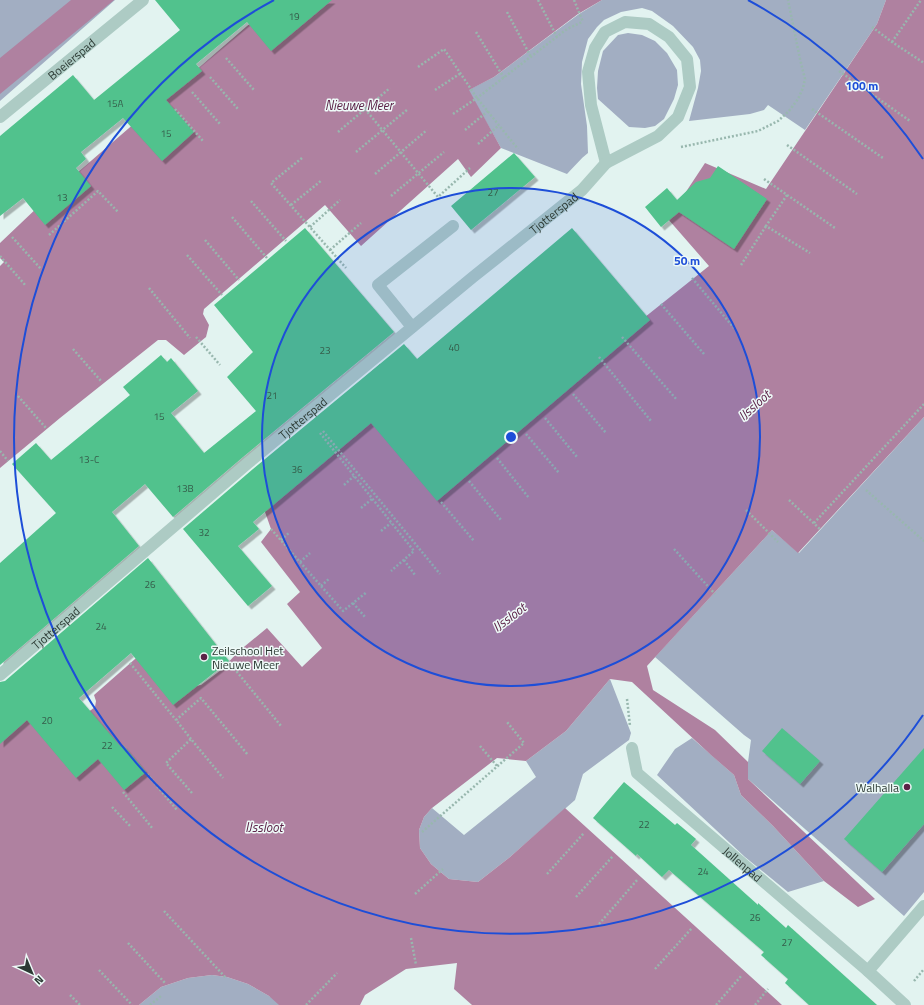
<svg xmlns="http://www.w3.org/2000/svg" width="924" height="1005" font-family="'Titillium Web',sans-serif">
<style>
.green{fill:#a2aec2}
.water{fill:#af81a0}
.building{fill:#51c28d;filter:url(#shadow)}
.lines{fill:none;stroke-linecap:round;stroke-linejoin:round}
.path{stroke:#98b7ae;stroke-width:2.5;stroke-dasharray:2 2;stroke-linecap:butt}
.minor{stroke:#adcbc4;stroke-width:12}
.ring{fill:none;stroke:#1d4ed8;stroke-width:2}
.poi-dot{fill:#5b2247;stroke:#eefaf8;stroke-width:1.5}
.labels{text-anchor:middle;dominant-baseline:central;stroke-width:3;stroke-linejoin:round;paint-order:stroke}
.number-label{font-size:10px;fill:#355c4a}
.street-label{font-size:12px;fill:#2c3a34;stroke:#eefaf8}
.poi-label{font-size:12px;fill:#2c3a34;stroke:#eefaf8;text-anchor:start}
.water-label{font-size:13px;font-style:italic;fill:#5b2247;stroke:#eefaf8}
.centre{fill:#1d4ed8;stroke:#eefaf8;stroke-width:2}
.ring-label{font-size:12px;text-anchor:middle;font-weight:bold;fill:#1d4ed8;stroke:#eefaf8;stroke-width:3;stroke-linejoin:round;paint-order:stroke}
</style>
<defs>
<filter id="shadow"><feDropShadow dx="3.5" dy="3.5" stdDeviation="0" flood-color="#0004"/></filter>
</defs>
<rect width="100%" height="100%" fill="#e2f3f0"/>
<path class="green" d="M 0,0 L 115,0 L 0,101 Z
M 602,0 L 886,0 L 877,24 L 805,130 L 768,105 L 764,110 L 750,114 L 689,121 L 698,88 L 701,71 L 700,60 L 693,47 L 673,26 L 652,11 L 642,8 L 621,12 L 604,20 L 597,27 L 588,39 L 582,62 L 581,84 L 587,126 L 588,153 C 580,159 574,167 567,174 L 501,148 L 468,90 L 494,77 L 579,14 Z
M 628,33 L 642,35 L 655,41 L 667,53 L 677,70 L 678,85 L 674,99 L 664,119 L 655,126 L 645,128 L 629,127 L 598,99 L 597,88 L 598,71 L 603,51 L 618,35 Z
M 924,417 L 924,892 L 904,916 L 748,779 L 748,762 L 751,740 L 744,735 L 655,657 L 772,530 L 799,553 Z
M 610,679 L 631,733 L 629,740 L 583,774 L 575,800 L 510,857 L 478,882 L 449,879 L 431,864 L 420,848 L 419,830 L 424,817 L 432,808 L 464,835 L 536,777 L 526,761 L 566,731 Z
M 692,738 L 734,775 L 741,795 L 773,826 L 824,881 L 788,892 L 745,857 L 657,775 L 675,749 Z
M 212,975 L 227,977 L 248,984 L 285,1005 L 139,1005 L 161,987 L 188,978 Z"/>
<path class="water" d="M 71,0 L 114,0 L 0,94 L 0,58 Z
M 277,0 L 602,0 L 578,14 L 494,77 L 469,90 L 501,148 L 471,177 L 458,159 L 361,246 L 325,205 L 204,309 L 203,314 L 209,325 L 206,337 L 184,355 L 166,340 L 158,340 L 60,418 L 0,468 L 0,266 L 4,262 L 0,258 L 0,243 L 40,205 Z
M 886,0 L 924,0 L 924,417 L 798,553 L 772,530 L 647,666 L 653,690 L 715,730 L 748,762 L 748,779 L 875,899 L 858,907 L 824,881 L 773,826 L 741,795 L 734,775 L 711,755 L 632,682 L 610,679 L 566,731 L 526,761 L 497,758 L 432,808 L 424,817 L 419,830 L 420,848 L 431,864 L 449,879 L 478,882 L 510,857 L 565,808 L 782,1005 L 472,1005 L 454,989 L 457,963 L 406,969 L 365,995 L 360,1005 L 279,1005 L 269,996 L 248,984 L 227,977 L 212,975 L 188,978 L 161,987 L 139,1005 L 0,1005 L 0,697 L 59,734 L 95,707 L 96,701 L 94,695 L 143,652 L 189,687 L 201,685 L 221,670 L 239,651 L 267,628 L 302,667 L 322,648 L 287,604 L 300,592 L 261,542 L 271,529 L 252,475 L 380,364 L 470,466 L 640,321 L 709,266 L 668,219 L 705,163 L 766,189 L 877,24 Z"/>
<path class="building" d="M 155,0 L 332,0 L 271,51 L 247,22 L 196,64 L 202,71 L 166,100 L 194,132 L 162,161 L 123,118 L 81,152 L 86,159 L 76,168 L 91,186 L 45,225 L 23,198 L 0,216 L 0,136 L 73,75 L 94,100 L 180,30 Z
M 514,153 L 535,177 L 471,230 L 451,206 Z
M 718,166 L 767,199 L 734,249 L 679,212 L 661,227 L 645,207 L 667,188 L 677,200 L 696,182 L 710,178 Z
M 305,228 L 394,332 L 243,457 L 173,517 L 145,484 L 112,512 L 139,546 L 0,665 L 0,563 L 56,513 L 12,464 L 36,443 L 51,460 L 130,395 L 123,387 L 161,355 L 167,362 L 171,358 L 198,391 L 171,413 L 204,453 L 256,411 L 227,377 L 253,352 L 214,305 Z
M 572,228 L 650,320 L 437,501 L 371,423 L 253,522 L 259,529 L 238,546 L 272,586 L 248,606 L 183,529 L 253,469 L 404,344 L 417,359 Z
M 148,558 L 229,661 L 173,705 L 131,653 L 79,698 L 121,747 L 123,745 L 146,772 L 124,790 L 98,759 L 76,778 L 27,720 L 0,744 L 0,682 L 5,681 Z
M 782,728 L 820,761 L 800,784 L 762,751 Z
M 924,748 L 924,824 L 882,872 L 844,839 Z
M 624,782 L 675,825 L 677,823 L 696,839 L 691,845 L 758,905 L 758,903 L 786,928 L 788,925 L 877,1005 L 809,1005 L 785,983 L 788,979 L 761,955 L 764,952 L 669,870 L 662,877 L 637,854 L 636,856 L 593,818 Z"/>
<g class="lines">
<path class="path" d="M 538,0 L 557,37
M 574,0 L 583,22
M 507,12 L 531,57
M 872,27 L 892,42 L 924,63
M 476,32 L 504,78
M 892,42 L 921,0
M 226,58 L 254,90
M 418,67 L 444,49 L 477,98 L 518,149
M 839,71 L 910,121
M 210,77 L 238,109
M 435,90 L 461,73
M 192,92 L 220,124
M 175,109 L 203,141
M 365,109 L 438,197 L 470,168
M 812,109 L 883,158
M 453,114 L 477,98 L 567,29 L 582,22
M 465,130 L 488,111
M 338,132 L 390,88
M 478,144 L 499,125
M 787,145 L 857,194
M 681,147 L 758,131 L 778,121 L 789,111 L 798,99 L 803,88 L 805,79 L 800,59 L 788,0
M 356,152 L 408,109
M 302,158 L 271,183 L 346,268
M 375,174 L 427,130
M 764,179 L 835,228
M 787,195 L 766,226 L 810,253
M 391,196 L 444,152
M 251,201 L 286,241
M 291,205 L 322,180
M 232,217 L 267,258
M 310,227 L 340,200
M 49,235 L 98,191 L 118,212
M 12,237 L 41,269
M 205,240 L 239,280
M 330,250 L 361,223
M 187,255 L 222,295
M 0,256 L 26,286
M 741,265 L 766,226
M 692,278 L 734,328
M 149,288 L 190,338
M 661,304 L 704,354
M 196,337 L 220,365
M 622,337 L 677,400
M 73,349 L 101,381
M 599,357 L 651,421
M 573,394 L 606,433
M 18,396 L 46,428
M 545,418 L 577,457
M 323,431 L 440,574
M 320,433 L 414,551 L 391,571
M 526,434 L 559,473
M 0,451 L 8,461
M 497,458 L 529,498
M 469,481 L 501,520
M 344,485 L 354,476
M 866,490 L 924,541
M 789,500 L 821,530
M 441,502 L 474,541
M 361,508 L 372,499
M 746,510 L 778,542
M 814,523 L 924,404
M 271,529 L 343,611 L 367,592
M 381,531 L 391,523
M 281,540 L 290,532
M 674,549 L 715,594
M 404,560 L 415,575
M 300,562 L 310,553
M 321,586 L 330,578
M 353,603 L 365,617
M 229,662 L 281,726
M 130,663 L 176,720
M 627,699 L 630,726
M 191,739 L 176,720 L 201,698 L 248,755
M 480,746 L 497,766
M 147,774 L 177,810
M 123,792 L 153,829
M 192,793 L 166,763 L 191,739 L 223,778
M 112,807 L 131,827
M 422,832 L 524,743 L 507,722
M 547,874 L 584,833
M 415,894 L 443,869
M 576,897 L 613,856
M 164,911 L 226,978
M 599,924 L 638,879
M 411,938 L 416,965
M 128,943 L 165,983
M 655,969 L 692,928
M 99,970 L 132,1005
M 914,981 L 924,969
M 70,995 L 80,1005
M 150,1005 L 161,996
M 306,1005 L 337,973
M 716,1005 L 742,975
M 755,1005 L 768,989"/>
<g class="minor">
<path d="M 625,22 L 649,24 L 669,37 L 687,59 L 690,87 L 678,117 L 658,136 L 606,163 L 591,105 L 588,72 L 595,48 L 605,32 Z"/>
<path id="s1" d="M 0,117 L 143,0"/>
<path d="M 412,327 L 378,285 L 453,226"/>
<path id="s2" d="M 0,675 L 248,463 L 473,277 L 582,190 L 606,163"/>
<path id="s3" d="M 632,748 L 637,773 L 868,971 L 905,1005"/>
<path d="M 868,971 L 924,906"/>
</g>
</g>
<circle cx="511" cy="437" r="249" fill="#1d4ed8" fill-opacity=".12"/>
<g class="ring">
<circle cx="511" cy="437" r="249"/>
<path d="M923 715A497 497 0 1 1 274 0M748 0A497 497 0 0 1 923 159"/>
</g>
<g class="poi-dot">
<circle cx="204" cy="657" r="4"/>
<circle cx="907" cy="787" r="4"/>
</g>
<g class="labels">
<g class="number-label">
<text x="294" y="16">19</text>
<text x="115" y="103">15A</text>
<text x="166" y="133">15</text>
<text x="493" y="192">27</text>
<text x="62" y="197">13</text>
<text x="454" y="347">40</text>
<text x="325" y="350">23</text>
<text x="272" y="395">21</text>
<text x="159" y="416">15</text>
<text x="89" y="459">13-C</text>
<text x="297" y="469">36</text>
<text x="185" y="488">13B</text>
<text x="204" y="532">32</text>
<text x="150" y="584">26</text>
<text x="101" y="626">24</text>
<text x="47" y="720">20</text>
<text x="107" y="745">22</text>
<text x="644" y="824">22</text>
<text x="703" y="871">24</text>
<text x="755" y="917">26</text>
<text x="787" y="942">27</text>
</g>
<g class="street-label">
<text stroke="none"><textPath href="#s1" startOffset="92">Boeierspad</textPath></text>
<text stroke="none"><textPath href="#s2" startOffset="721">Tjotterspad</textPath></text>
<text stroke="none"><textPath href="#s2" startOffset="397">Tjotterspad</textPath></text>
<text stroke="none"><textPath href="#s2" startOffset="73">Tjotterspad</textPath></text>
<text stroke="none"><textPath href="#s3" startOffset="165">Jollenpad</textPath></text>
</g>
<g class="poi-label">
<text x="212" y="650">Zeilschool Het<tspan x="212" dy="14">Nieuwe Meer</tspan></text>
<text x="899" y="787" text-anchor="end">Walhalla</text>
</g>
<g class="water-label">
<text x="359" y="105">Nieuwe Meer</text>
<text transform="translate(754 405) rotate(-42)">IJssloot</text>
<text transform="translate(509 617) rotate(-37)">IJssloot</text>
<text x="264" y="827">IJssloot</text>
</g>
</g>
<circle cx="511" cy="437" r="6" class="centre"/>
<g class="ring-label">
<text x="862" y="90">100 m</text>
<text x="687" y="265">50 m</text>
</g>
<g transform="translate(32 973) rotate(136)" stroke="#eefaf8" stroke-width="3" paint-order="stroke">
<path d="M0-3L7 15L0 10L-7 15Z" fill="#2c3a34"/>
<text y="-6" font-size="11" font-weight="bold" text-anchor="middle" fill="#2c3a34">N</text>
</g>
</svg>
